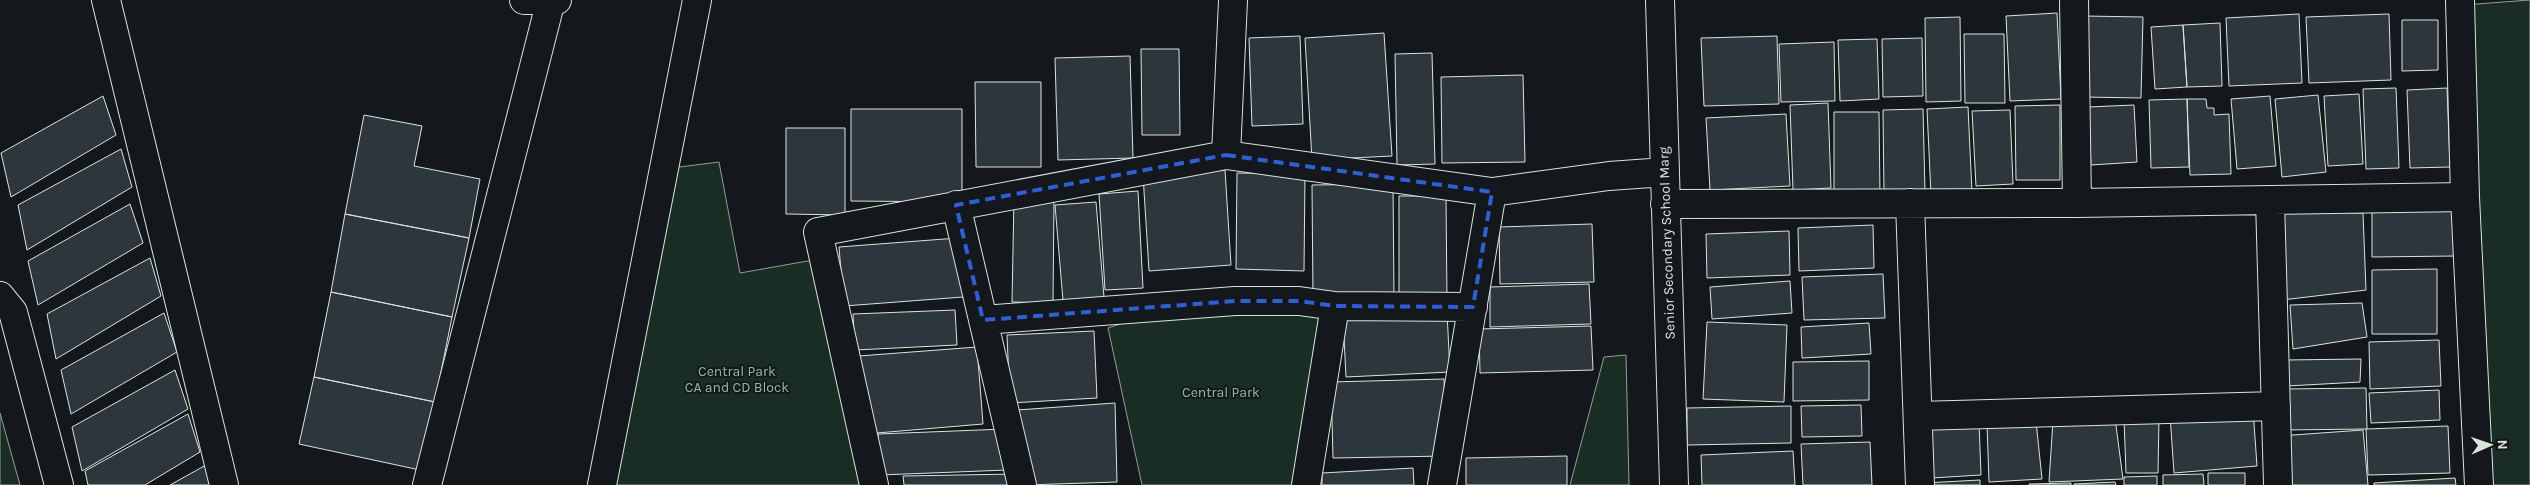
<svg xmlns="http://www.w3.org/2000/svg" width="2530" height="485" font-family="Karla,sans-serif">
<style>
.green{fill:#1a2d24;stroke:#939e99}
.building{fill:#2c363c;stroke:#d8e6dc}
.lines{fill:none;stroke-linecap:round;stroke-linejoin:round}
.minor-casing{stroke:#d8e6dc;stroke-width:30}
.minor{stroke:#14181c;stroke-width:28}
.marked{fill:none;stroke:#305dd8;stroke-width:4;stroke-dasharray:10 6;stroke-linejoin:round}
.labels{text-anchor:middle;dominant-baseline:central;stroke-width:4;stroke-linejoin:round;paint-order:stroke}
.street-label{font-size:14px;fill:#d8e6dc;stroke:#14181c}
.park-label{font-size:14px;fill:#8ac095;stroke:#14181c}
</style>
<rect width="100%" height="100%" fill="#14181c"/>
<path class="green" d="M 2530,0 L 2530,485 L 2472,485 L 2463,5 Z
M 719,162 L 740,273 L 819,259 L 877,485 L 601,485 L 672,168 Z
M 1170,307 L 1328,312 L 1305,485 L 1142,485 L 1108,328 Z
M 1626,355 L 1629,485 L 1570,485 L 1604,357 Z
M 0,413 L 20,485 L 0,485 Z"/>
<path class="building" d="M 2057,13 L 2061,99 L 2010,101 L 2006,16 Z
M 2299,14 L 2302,83 L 2229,86 L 2226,18 Z
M 2389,14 L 2391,80 L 2309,83 L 2306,17 Z
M 2084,16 L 2143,17 L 2141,98 L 2083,97 Z
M 1960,17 L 1961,101 L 1926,102 L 1925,18 Z
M 2402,20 L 2438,20 L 2438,70 L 2402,71 Z
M 2220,23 L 2222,86 L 2187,87 L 2183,25 Z
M 2183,25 L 2187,87 L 2155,89 L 2151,27 Z
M 1384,33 L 1392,156 L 1312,160 L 1305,38 Z
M 1964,34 L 2004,34 L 2005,103 L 1965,103 Z
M 1300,36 L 1303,124 L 1252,126 L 1249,38 Z
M 1777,36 L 1779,104 L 1704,106 L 1701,38 Z
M 1922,38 L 1923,96 L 1883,97 L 1882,39 Z
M 1877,39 L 1879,99 L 1840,101 L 1838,40 Z
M 1834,42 L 1835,101 L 1781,102 L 1779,44 Z
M 1141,49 L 1179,49 L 1180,135 L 1142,135 Z
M 1432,53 L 1435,164 L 1397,165 L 1395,54 Z
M 1130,56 L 1133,158 L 1058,160 L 1055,58 Z
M 1523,75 L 1525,162 L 1442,163 L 1441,77 Z
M 975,82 L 1041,82 L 1041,167 L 976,167 Z
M 2396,88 L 2399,168 L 2366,169 L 2363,89 Z
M 2447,88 L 2450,167 L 2410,168 L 2407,90 Z
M 2359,94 L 2363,164 L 2328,166 L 2324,96 Z
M 2318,95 L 2326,172 L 2282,177 L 2275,99 Z
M 103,96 L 116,135 L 11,197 L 1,153 Z
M 2270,96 L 2276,166 L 2237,169 L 2231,99 Z
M 2187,99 L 2189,167 L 2151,168 L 2149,100 Z
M 2187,99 L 2206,99 L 2207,108 L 2214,108 L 2214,115 L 2229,114 L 2231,174 L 2190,175 Z
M 1828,103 L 1831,188 L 1793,190 L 1790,105 Z
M 2060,105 L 2060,180 L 2016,180 L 2015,106 Z
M 2134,105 L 2137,162 L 2091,165 L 2088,107 Z
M 1968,107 L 1972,193 L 1931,195 L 1927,109 Z
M 851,109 L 962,109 L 962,202 L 851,201 Z
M 1923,109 L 1925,192 L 1884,193 L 1883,110 Z
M 2010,110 L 2013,184 L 1976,186 L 1972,111 Z
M 1834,112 L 1879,112 L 1880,197 L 1834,197 Z
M 1786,114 L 1790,186 L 1710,190 L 1706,118 Z
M 364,115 L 422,126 L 414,166 L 480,179 L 469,238 L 345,214 Z
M 786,128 L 845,128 L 845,215 L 786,214 Z
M 121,149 L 132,187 L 27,250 L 18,205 Z
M 1225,170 L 1231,265 L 1149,271 L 1143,175 Z
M 1237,173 L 1305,174 L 1304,271 L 1236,269 Z
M 1393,184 L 1394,297 L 1313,298 L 1312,185 Z
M 1138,191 L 1143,288 L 1105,290 L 1099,194 Z
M 1399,196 L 1446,196 L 1447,300 L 1399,300 Z
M 1014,198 L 1054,199 L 1053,303 L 1012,302 Z
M 1096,202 L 1104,297 L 1063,301 L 1055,205 Z
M 130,204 L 143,243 L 38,305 L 28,261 Z
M 2455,210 L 2455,256 L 2372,257 L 2372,211 Z
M 2282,211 L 2363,213 L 2366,290 L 2282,300 Z
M 345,214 L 469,238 L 452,317 L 331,292 Z
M 1592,224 L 1594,282 L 1500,284 L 1499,227 Z
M 1873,225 L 1874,268 L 1799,271 L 1798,228 Z
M 1789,231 L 1790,275 L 1707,278 L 1706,234 Z
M 958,238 L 963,297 L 844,306 L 839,247 Z
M 150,258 L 161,296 L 56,359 L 47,314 Z
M 2437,269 L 2437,334 L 2372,334 L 2372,270 Z
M 1883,274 L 1885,318 L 1804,320 L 1802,277 Z
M 1790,281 L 1792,313 L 1712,319 L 1710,287 Z
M 1589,284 L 1591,324 L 1490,327 L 1490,287 Z
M 331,292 L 452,317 L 435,402 L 314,377 Z
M 2362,303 L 2367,337 L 2293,349 L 2290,305 Z
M 955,310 L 957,345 L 855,350 L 853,314 Z
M 1447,312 L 1450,372 L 1346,377 L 1343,318 Z
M 164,313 L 177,352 L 71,414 L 61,370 Z
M 1707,322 L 1787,325 L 1784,402 L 1703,399 Z
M 1869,323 L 1871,354 L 1802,358 L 1801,327 Z
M 1591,326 L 1593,370 L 1480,373 L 1479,329 Z
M 1094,331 L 1097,398 L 1010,403 L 1007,335 Z
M 2439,340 L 2441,386 L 2370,389 L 2369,342 Z
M 977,347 L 983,424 L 865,434 L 859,356 Z
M 2361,359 L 2360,382 L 2287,386 L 2285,360 Z
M 1869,361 L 1869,400 L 1793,401 L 1793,362 Z
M 175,370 L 188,409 L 82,471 L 72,427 Z
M 314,377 L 435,402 L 420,470 L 299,444 Z
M 1444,379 L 1446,456 L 1333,458 L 1331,382 Z
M 2366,388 L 2367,429 L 2284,430 L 2283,389 Z
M 2439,390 L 2440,420 L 2371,423 L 2369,393 Z
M 1115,403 L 1117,482 L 1025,485 L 1017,410 Z
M 1861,405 L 1862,436 L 1802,437 L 1801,406 Z
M 1791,406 L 1791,443 L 1687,445 L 1687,408 Z
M 2253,409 L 2257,466 L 2174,473 L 2170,415 Z
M 188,414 L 200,452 L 145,485 L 88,485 L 85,471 Z
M 2159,417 L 2158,473 L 2126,473 L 2124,419 Z
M 2115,418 L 2123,479 L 2049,482 L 2053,420 Z
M 1929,420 L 1979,423 L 1981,475 L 1931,478 Z
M 2036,421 L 2042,479 L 1989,482 L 1987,424 Z
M 2448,426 L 2450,473 L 2368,475 L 2366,429 Z
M 1005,429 L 1007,470 L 880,475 L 878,434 Z
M 2363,430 L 2368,485 L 2283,485 L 2279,436 Z
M 1870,442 L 1872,485 L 1803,485 L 1801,444 Z
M 1793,451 L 1795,485 L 1702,485 L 1701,455 Z
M 1567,456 L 1567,485 L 1466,485 L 1466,458 Z
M 206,465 L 212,485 L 170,485 Z
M 1413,468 L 1414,485 L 1322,485 L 1322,473 Z
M 2208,473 L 2245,473 L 2245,485 L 2208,485 Z
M 1014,474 L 1014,485 L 904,485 L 903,476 Z
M 2203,474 L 2204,485 L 2163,485 L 2163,475 Z
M 2157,476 L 2157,485 L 2124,485 L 2124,477 Z
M 2455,478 L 2456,485 L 2374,485 L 2374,483 Z
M 1980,480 L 1980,485 L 1924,485 L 1924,483 Z
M 2115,482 L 2116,485 L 2074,485 L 2074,484 Z
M 2071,483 L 2071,485 L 2029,485 L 2029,484 Z"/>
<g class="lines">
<defs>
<path id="minor" d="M 106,0 L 224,485
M 524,0 L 557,0
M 1233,0 L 1226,155 L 1492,192
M 1660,0 L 1674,485
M 2074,0 L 2077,203
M 2460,0 L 2465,197 L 2479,485
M 2270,200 L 2278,485
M 1910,203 L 1920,485
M 1665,204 L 2077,203 L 2465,197
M 956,205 L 1022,485
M 0,296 L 13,312 L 59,485
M 983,320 L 1235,301 L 1299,301 L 1335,306 L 1473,307
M 1918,416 L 2276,406
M 427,485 L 551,0
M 602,485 L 697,0
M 874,485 L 818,232 L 1226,155
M 1306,485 L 1335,306
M 1442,485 L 1492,192 L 1609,176 L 1665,172"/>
</defs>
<use href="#minor" class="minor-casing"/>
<use href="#minor" class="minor"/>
</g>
<path class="marked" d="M 1226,155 L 1492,192 L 1473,307 L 1335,306 L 1299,301 L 1235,301 L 983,320 L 956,205 Z"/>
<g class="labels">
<g class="street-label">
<text transform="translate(1667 243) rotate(-92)">Senior Secondary School Marg</text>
</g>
<g class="park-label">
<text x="737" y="371">Central Park<tspan x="737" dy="16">CA and CD Block</tspan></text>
<text x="1221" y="392">Central Park</text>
</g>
</g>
<g transform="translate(2490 445) rotate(88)" stroke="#14181c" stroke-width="4" paint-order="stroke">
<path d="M0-4L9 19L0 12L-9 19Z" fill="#d8e6dc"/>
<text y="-8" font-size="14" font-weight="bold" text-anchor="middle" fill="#d8e6dc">N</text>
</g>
</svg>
